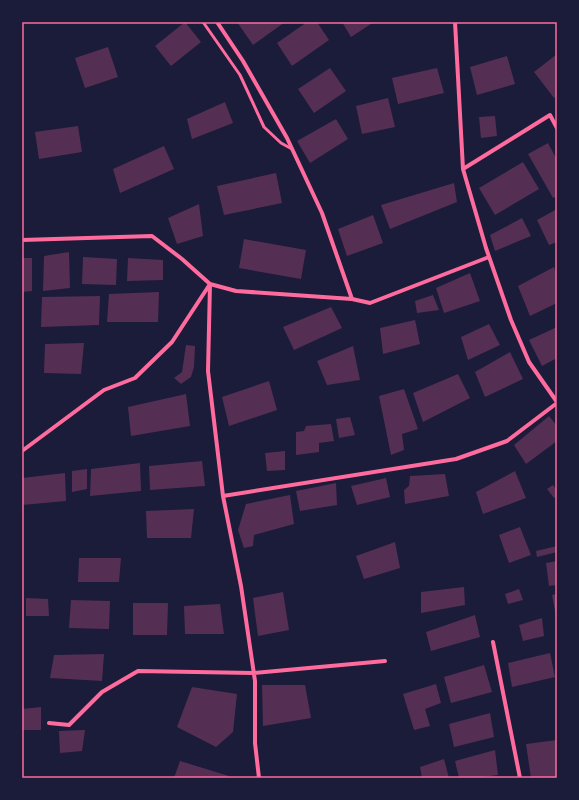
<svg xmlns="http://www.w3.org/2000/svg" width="579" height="800" font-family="'Noto Sans',sans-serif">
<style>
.building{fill:#542f53}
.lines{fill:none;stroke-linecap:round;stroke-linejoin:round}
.service{stroke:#ff6b9d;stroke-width:3}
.minor{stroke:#ff6b9d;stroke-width:4}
.neatline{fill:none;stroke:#ff6b9d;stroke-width:1.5}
</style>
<rect width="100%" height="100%" fill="#1b1b3a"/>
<path class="building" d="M 185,22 L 201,42 L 171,66 L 155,46 Z
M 237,22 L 285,22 L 253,45 Z
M 307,22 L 317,22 L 329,40 L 292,66 L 277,43 Z
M 342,22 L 374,22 L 351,37 Z
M 108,47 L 118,77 L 85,88 L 75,58 Z
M 557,54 L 557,95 L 554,98 L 534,72 Z
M 507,56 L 515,84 L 477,95 L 470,67 Z
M 330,68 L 346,91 L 314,113 L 298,89 Z
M 437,68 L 444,93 L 398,104 L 392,78 Z
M 388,98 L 395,127 L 362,134 L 356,106 Z
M 225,102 L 233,123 L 192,139 L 187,119 Z
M 495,116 L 497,136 L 481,138 L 479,117 Z
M 336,119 L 348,139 L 310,163 L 297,141 Z
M 78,126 L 82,152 L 39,159 L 35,132 Z
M 548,143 L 557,160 L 557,196 L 553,198 L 528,154 Z
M 164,146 L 174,169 L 120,193 L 113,169 Z
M 523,162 L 539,189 L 495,215 L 479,188 Z
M 276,173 L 282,203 L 224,215 L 217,186 Z
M 454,183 L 457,202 L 390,229 L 381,205 Z
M 199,204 L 203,236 L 177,244 L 168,218 Z
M 557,209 L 557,242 L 549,245 L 537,220 Z
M 373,215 L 383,243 L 347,256 L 338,229 Z
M 522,218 L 531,236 L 495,251 L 490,235 Z
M 244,239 L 306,250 L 301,279 L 239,268 Z
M 69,252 L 70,288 L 43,291 L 44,256 Z
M 83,257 L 117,259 L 116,285 L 82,284 Z
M 22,258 L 32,258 L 32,291 L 22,292 Z
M 128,258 L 163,260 L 163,280 L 127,281 Z
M 554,267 L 557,276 L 557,303 L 530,316 L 518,286 Z
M 470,273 L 480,301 L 444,313 L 436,288 Z
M 159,292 L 158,322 L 107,322 L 109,294 Z
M 433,295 L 439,310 L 417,313 L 415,301 Z
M 100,296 L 99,325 L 41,327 L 42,297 Z
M 331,307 L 342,328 L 294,350 L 283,327 Z
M 415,320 L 420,344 L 383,354 L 380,328 Z
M 489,324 L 500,345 L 468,360 L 461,337 Z
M 557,327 L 557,358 L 542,366 L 529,340 Z
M 84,343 L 81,374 L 44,373 L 45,344 Z
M 186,345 L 195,346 L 194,367 L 191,377 L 181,384 L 174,378 L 182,372 Z
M 353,346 L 360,380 L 327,385 L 317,361 Z
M 510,352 L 523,379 L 485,397 L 475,372 Z
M 458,374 L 470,398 L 423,422 L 413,393 Z
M 269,381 L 277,410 L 229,426 L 222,397 Z
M 404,389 L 418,429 L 402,434 L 404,450 L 391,455 L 379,396 Z
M 186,394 L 190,426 L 131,436 L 128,407 Z
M 549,416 L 557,426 L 557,441 L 526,464 L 514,445 Z
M 350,417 L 355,435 L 339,438 L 336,419 Z
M 331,424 L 334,441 L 319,443 L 319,452 L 296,455 L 296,432 L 304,431 L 306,426 Z
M 285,451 L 285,470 L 267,471 L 265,453 Z
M 202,461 L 205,486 L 150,490 L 149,466 Z
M 140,463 L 141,491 L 90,496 L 91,469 Z
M 87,469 L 87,489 L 72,492 L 72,471 Z
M 515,471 L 526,498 L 483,514 L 476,492 Z
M 65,473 L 66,501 L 22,505 L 22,478 Z
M 445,474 L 449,496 L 405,504 L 404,490 L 409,486 L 410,476 Z
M 386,478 L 390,497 L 357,505 L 351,486 Z
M 336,483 L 337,505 L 300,511 L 296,491 Z
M 553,485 L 557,490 L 557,496 L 554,498 L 547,489 Z
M 290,495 L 294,524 L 254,535 L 253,546 L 244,548 L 238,530 L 246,504 Z
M 194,509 L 191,538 L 147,538 L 146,511 Z
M 520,527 L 531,555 L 509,563 L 499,535 Z
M 395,542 L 400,568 L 364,579 L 356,556 Z
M 557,546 L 557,552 L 537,557 L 536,551 Z
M 79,558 L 121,558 L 119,582 L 78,582 Z
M 557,561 L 557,585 L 549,586 L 546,563 Z
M 464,587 L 465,605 L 421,613 L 421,592 Z
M 519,589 L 523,600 L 508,604 L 505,594 Z
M 283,592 L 289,630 L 258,636 L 253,598 Z
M 557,594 L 557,616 L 556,616 L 552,595 Z
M 26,598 L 48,599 L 49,616 L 26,616 Z
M 71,600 L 110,601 L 109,629 L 69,628 Z
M 133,603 L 168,603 L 167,635 L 133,635 Z
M 220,604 L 224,634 L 185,634 L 184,606 Z
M 475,615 L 480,637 L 431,651 L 426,632 Z
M 542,618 L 544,636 L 523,641 L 519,625 Z
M 550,653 L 555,677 L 512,687 L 508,663 Z
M 104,654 L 102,681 L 50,678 L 54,655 Z
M 484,665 L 492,692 L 451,703 L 444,677 Z
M 436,684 L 441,703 L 425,709 L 430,726 L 414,730 L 403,694 Z
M 262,685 L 305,685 L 311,718 L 263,726 Z
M 192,687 L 237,694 L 233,732 L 216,747 L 177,727 Z
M 41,707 L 41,730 L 22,730 L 22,709 Z
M 490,713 L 494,737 L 454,747 L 449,724 Z
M 85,730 L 82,751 L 60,753 L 59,731 Z
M 557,740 L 557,778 L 531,778 L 526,744 Z
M 495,750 L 498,775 L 474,778 L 459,778 L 455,761 Z
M 444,759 L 449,778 L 422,778 L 420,767 Z
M 180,761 L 229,776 L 228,778 L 174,778 Z"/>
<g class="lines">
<path class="service" d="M 203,22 L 240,75 L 264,127 L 281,143 L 292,149"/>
<path class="minor" d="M 455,22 L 463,169
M 557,128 L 550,115 L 463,169 L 486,248 L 511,320 L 529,362 L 557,402
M 22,240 L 152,236 L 182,259 L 210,284 L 236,291 L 352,299 L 322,213 L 287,138 L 243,61 L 217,22
M 210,284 L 208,371 L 223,496 L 241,586 L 255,681 L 255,743 L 259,778
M 352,299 L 370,303 L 489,257
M 22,451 L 104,390 L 135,378 L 172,342 L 210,284
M 223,496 L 456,459 L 507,441 L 557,403
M 493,642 L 520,778
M 49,723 L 69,725 L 102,692 L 138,671 L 253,673 L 385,661"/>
</g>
<rect width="579" height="800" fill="none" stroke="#1b1b3a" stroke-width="46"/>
<rect x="23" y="23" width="533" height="754" class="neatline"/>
</svg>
